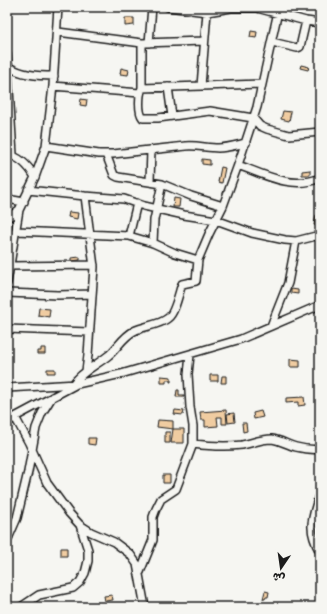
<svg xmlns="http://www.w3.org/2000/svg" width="327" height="614" font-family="Sriracha,'Playpen Sans Arabic',sans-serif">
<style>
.building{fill:#f0cca1;stroke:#1c1c1c}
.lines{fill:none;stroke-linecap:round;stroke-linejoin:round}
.minor-casing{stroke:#1c1c1c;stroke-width:10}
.minor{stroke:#f6f6f2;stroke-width:7}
</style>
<rect width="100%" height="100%" fill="#f6f6f2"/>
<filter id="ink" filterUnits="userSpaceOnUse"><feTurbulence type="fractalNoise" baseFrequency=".025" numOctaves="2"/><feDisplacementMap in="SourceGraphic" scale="8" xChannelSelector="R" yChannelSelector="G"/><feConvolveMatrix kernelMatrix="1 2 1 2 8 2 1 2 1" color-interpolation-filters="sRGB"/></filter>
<g filter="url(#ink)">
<path class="building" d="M 125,18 L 134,18 L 134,25 L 125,26 Z
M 251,31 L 257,32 L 256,38 L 250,37 Z
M 301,65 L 309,67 L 308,70 L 300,68 Z
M 121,68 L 129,70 L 128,75 L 120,74 Z
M 81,99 L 87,100 L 86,106 L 80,105 Z
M 283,111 L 291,112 L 289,121 L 281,119 Z
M 202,159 L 210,160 L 210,165 L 202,164 Z
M 221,167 L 225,168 L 222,183 L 218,182 Z
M 310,170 L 310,175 L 302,175 L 302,171 Z
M 174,198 L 180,199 L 179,207 L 173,207 Z
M 69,212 L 78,213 L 77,219 L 68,217 Z
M 316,215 L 320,216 L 320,226 L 314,225 Z
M 80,257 L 80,260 L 71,261 L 71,258 Z
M 291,289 L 298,290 L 298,294 L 291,293 Z
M 39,308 L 50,309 L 49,317 L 38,315 Z
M 41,348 L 45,348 L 45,354 L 37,354 L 37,351 L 41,351 Z
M 290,359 L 300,360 L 300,367 L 290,367 Z
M 47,369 L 55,369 L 55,373 L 47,373 Z
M 210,375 L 218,375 L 218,381 L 210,381 Z
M 161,376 L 171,377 L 171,382 L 170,382 L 170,380 L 166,380 L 166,383 L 161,383 Z
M 222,376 L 226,376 L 226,383 L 221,383 Z
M 177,390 L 179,390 L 179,395 L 184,395 L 184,397 L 176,397 Z
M 304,397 L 305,405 L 298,406 L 298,402 L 286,403 L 286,398 Z
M 175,410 L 184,411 L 183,415 L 174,414 Z
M 226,410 L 227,424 L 222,424 L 222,417 L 217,417 L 218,426 L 205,427 L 205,420 L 201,420 L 200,412 Z
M 261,411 L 263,417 L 254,419 L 253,413 Z
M 234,413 L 235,422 L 228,423 L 227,414 Z
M 158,420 L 173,421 L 173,429 L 157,427 Z
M 242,423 L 246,423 L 247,431 L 243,432 Z
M 173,429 L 184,429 L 184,443 L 171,443 Z
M 165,432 L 170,432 L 170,443 L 165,443 Z
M 88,438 L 96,438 L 95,445 L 88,444 Z
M 163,475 L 170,475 L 170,483 L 163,483 Z
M 61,548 L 67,548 L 67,556 L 61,556 Z
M 265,591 L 269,592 L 268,597 L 266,597 L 265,599 L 263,599 Z
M 112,595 L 113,600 L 105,601 L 104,596 Z"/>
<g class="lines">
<defs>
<path id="minor" d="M 168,7 L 207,12 L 231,8 L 257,8 L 306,21 L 320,23
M 7,8 L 7,7
M 58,32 L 142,43 L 204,41
M 272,42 L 297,48 L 300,47 L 306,21
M 142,43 L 142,88 C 139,95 138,112 143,118 L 158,118 L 210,111 L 253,118 L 260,126 L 267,129 L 289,135 L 320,132
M 149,43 L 152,7
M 7,55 L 13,155
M 7,66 C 22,75 37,76 54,76
M 53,86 L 140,93
M 201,86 L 207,12
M 168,87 L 172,116
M 142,88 L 262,84
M 46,146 L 99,154 L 113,154 L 186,146 C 197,145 207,148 218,148 C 227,148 237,145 246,143
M 7,154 C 20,157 28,165 35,177
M 106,154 L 114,175 L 118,177 L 162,184 L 191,196 L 223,206
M 238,165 C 265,175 292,190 320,178
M 150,181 L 151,150
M 28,190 L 85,196 L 124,199 L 144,206 L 184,215 L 216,220 L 252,233 L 285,240 L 296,241 L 320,235
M 85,196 L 94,267 L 88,355 L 86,371
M 7,199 L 24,202
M 7,218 L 19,210
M 17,231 L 129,236 L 153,243 L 175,253 L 198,260
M 129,236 L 137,203
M 153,243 L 154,220 L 162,184
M 11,266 L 94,265
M 7,283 L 19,210 L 35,177 L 46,146 L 53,86 L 58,7
M 7,293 L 58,295 L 92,294
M 271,326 L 288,283 L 296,241
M 7,329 L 89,332
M 73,384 C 82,371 97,365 109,355 C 118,347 123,337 134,331 C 144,326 160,325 168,318 C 175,313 179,292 182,284 L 196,281 L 198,260 L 209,234 L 223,206 L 238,165 L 257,107 L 279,7
M 7,388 L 77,384 L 121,374 L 241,339 L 320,305
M 15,417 L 29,443 L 47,483 L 69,513 L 80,525 L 91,532 L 114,542 L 130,554 L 137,564 L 145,607
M 7,423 L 15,417 L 75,385
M 193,444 C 210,446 225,447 242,445 C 252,443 261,439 272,439 C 280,440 288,445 296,447 C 304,449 312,450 320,449
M 320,492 C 313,518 306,527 320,552
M 7,541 L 17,518 L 28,472 L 36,428 L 42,413 L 52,397
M 140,572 L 153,540 L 153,517 L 156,509 L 161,499 L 176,489 L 193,444 L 193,426 L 190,407 L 188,374 L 190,355
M 21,607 L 39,595 L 73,588 L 80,582 L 85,573 L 88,561 L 88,550 L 80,525"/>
</defs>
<use href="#minor" class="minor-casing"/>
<use href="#minor" class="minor"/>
</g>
</g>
<rect width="327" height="614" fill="none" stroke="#f6f6f2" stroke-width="24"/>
<rect x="12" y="12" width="303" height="590" fill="none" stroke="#1c1c1c" stroke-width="1.5" filter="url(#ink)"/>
<g transform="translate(281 568) rotate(193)" stroke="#f6f6f2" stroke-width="3" paint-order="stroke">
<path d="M0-3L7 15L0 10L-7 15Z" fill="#1c1c1c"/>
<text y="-6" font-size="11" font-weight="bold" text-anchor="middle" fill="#1c1c1c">ش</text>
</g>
</svg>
